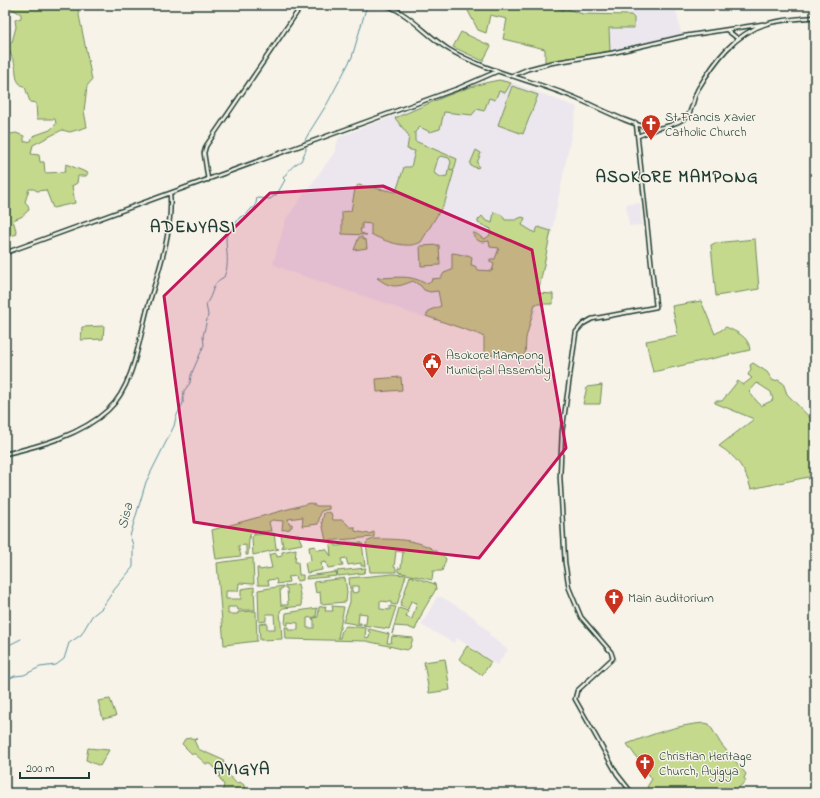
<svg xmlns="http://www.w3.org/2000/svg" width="820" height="798" font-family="'Indie Flower',sans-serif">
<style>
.built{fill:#ece7ee}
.green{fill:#c5d98d;stroke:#728b60;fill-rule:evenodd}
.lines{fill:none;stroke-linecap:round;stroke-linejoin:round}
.stream{stroke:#5b929e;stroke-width:1}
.tertiary-casing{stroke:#1f3d34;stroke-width:5.5}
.tertiary{stroke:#f7f3e8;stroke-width:2.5}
.marked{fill:#c2185b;fill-opacity:0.2;stroke:#c2185b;stroke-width:3;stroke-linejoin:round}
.labels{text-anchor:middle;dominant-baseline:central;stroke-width:3;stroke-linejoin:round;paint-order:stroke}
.poi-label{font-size:13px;fill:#1f3d34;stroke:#f7f3e8;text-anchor:start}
.water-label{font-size:14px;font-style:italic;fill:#335957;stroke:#f7f3e8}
.district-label{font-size:17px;font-weight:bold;letter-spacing:1px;fill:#1f3d34;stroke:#f7f3e8}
</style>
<rect width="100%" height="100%" fill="#f7f3e8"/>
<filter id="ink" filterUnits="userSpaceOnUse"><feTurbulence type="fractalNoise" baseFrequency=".025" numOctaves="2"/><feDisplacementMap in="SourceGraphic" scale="8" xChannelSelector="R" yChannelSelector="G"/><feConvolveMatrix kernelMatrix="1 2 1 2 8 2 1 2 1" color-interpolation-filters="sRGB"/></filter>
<g filter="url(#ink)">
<path class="built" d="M 625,5 L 675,5 L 681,34 L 610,51 L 609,28 L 634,28 L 631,15 L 627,15 Z
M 503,79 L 577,107 L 535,314 L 529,321 L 483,334 L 410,313 L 388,304 L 291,272 L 273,264 L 286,219 L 334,153 L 339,137 L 451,94 L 487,82 Z
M 640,203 L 642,225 L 629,226 L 626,204 Z
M 437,597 L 442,597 L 471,615 L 490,633 L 489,635 L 508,650 L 497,665 L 457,638 L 454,643 L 421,625 Z"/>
<path class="green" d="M 5,5 L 77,5 L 92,80 L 87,86 L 84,111 L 87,127 L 70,132 L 62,130 L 33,145 L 31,154 L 39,155 L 40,162 L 44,162 L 45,173 L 65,172 L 66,164 L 88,173 L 86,176 L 78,176 L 77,183 L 72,186 L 75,203 L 53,208 L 46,190 L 37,191 L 34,189 L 29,189 L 25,202 L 28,205 L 29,210 L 21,217 L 13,220 L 17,234 L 5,238 L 5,135 L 16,133 L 24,136 L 24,142 L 31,141 L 33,136 L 50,130 L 56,124 L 55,119 L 37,119 L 36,103 L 30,102 L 25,87 C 14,82 17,75 15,65 C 14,61 11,56 10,52 L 7,51 L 5,53 L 5,42 L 12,42 L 16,27 L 15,20 L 21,18 L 21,14 Z
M 460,5 L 555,5 L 554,7 L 563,10 L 564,8 L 583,14 L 631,15 L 634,18 L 634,28 L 609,28 L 610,51 L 545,63 L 545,49 L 503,39 L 507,19 L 490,15 L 486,33 L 478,30 L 467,9 Z
M 461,32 L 491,46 L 483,61 L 453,47 Z
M 499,80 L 511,83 L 505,93 L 499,91 L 495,100 L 489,98 L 484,111 L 477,109 L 472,115 L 444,112 L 440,129 L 430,132 L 420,127 L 415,132 L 415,141 L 457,159 L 454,170 L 449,169 L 451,162 L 449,158 L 441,156 L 438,158 L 434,172 L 435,174 L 441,177 L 447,176 L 448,170 L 454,171 L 445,202 L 421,242 C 408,250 383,241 371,234 L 371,224 L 362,223 L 362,229 L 360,229 L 361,233 L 367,235 L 342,234 L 342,212 L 351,211 L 355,189 L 358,185 L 396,192 L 404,167 L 411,167 L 415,151 L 407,149 L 409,136 L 395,118 C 429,104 463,86 499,80 Z
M 512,86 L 538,95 L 523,134 L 498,125 Z
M 476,150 L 481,153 L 477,163 L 479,166 L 478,168 L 471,166 L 470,164 Z
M 494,212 L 502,215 L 505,220 L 515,220 L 522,217 L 525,218 L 522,225 L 535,233 L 538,227 L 551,231 L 538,293 L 553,294 L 553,304 L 535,304 L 526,338 L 525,356 L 484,355 L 484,337 L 478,334 L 426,316 L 430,310 L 441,306 L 438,291 L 430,292 L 424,290 L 421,286 L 413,281 C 396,288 391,288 377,278 C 392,278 411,274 424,283 L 431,282 L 432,279 L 441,278 L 444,273 L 452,270 L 452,253 C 458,253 462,256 468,255 L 472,257 L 471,265 L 475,266 L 478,270 L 492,271 L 494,264 L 490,262 L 490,259 L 495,259 L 499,248 L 490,247 L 489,241 C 481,243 478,242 473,235 L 473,233 C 478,233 480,238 485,239 L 490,235 L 491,229 L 478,223 L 478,220 L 482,216 L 485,220 L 492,223 Z
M 359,237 L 362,237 L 364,240 L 366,240 L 367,248 L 354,250 Z
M 755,239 L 759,289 L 716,296 L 711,245 L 715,243 Z
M 439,245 L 440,265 L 421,266 L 420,246 Z
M 701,301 L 715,334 L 726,327 C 736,332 749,336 750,350 L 653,372 L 646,341 L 678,335 L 672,306 Z
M 104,326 L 103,339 L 81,340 L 82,327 Z
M 753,363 L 767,372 L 773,381 L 778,380 L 783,383 L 787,394 L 815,423 L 815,478 L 810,482 L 808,477 L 751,489 C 745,469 737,457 719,446 L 754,419 L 715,403 L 715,401 L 722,401 L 738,381 L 743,385 L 752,378 L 748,375 L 751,369 L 750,365 ZM 757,383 L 771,392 L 773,400 L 761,406 L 749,392 Z
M 401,377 L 402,390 L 377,392 L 376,379 Z
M 602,385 L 600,404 L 583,404 L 587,387 Z
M 310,503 L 317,506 L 329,506 L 329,509 L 321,511 L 318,524 L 302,526 L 303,517 L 288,519 L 289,524 L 292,524 L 292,527 L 290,527 L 290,529 L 282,530 L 283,521 L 272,520 L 269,522 L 271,531 L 251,533 L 249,538 L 248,555 L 246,555 L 246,545 L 238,546 L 241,556 L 216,559 L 212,530 Z
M 329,512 L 331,513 L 333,520 L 343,520 L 350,527 L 355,527 L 355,531 L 369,534 L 374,532 L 374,537 L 326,541 L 322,522 L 324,513 Z
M 274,533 L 276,548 L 279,549 L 253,555 L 252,538 L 253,535 Z
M 298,534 L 302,544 L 281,548 L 283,547 L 281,535 Z
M 374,539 C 396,539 421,539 438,553 C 442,556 444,555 446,559 L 442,571 L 433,571 L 432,580 L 398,572 L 398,568 L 401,568 L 403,552 L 396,551 L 394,567 L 396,568 L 396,572 L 370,572 L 366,543 L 368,541 Z
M 346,542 L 362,543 L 365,566 L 361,566 L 361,563 L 348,565 L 346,558 L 341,559 L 343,566 L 328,568 L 326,562 L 321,563 L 322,570 L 307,573 L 305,563 L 311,560 L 309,547 L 315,546 L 317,550 L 326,549 L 331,556 L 330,544 L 335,543 L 336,546 L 346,545 Z
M 296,549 L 295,562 L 298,562 L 299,575 L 303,575 L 303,580 L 297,581 L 296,576 L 288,577 L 289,582 L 277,584 L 276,579 L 268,580 L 269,585 L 258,585 L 257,568 L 259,568 L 260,570 L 272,568 L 269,555 L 276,553 L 277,557 L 282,556 L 282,552 Z
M 253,558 L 254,584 L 239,583 L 238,591 L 226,591 L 226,599 L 241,599 L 241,589 L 254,587 L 255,610 L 238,610 L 237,607 L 228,607 L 228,614 L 238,614 L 238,612 L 256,611 L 257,641 L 224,645 L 217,563 Z
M 366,568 L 364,573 L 338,576 L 337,571 Z
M 336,572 L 337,576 L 306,579 L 307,576 Z
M 393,574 L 406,575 L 397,605 L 391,604 L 391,602 L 380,601 L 380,609 L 390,610 L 390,606 L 396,607 L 389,629 L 363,625 L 363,624 L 366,624 L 367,614 L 359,613 L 358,623 L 361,623 L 361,625 L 343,622 L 350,602 L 350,591 L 352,590 L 353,593 L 359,592 L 359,586 L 352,586 L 352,589 L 350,589 L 349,578 Z
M 410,576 L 435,584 L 436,589 L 423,611 L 415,630 L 408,627 L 394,626 L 392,634 L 399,608 L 408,611 L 406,617 L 412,619 L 417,603 L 411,601 L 408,609 L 400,606 Z
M 345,578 L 347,592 L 346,602 L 321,604 L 320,592 L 316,593 L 314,582 Z
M 298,584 L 302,606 L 283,608 L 280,611 L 282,639 L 260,640 L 259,624 L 267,623 L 267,629 L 275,629 L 274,614 L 266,614 L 266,621 L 259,622 L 258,590 L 283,586 L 283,588 L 280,589 L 281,605 L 288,605 L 287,588 L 285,588 L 285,586 Z
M 326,606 L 325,611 L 333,611 L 332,606 L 344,607 L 338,638 L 340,638 L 342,630 L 346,626 L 366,628 L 365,637 L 369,638 L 370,632 L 368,631 L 369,629 L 389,634 L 387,643 L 391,643 L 392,636 L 413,638 L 410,648 L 407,650 L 366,641 L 286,639 L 285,627 L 288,627 L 288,630 L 298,630 L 298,623 L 288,622 L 288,625 L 285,625 L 286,613 L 317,608 L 316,617 L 307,618 L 307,628 L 314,628 L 314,620 L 312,619 L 318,617 L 319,607 Z
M 467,646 L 491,662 L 482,675 L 459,659 Z
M 445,659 L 450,690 L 429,693 L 424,662 Z
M 110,699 L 116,716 L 103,719 L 98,701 Z
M 704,723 L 709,724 L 721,744 L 746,774 L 744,778 L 746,781 L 733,793 L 667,793 L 657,789 L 653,793 L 647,787 L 652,779 L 627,744 C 653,734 677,725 704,723 Z
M 191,738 L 197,739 L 194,740 L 198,749 L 223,760 L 226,772 L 236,783 L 240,782 L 244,785 L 245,793 L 220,793 L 222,793 L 224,785 L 219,777 L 221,775 L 211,764 L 206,764 L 195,754 L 192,754 L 182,744 L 185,739 Z
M 88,748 L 109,750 L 100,766 L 86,760 Z"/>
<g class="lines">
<path class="stream" d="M 5,647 L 21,639
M 5,680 L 15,676 L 24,675 L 40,667 L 56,665 L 64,659 L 69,643 L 81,635 L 92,616 L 102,608 L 114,590 L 133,567 L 133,545 L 130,536 L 146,482 L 174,426 L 176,417 L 183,403 L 184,391 L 190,383 L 191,375 L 204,345 L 203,336 L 208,315 L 206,304 C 214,294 211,283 224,277 C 230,264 226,251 226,237 L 240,217 L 246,215 L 252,208 L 255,208 L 257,198 L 270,199 L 277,194 L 285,180 L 283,178 C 289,170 293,165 301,161 L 306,150 L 305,140 L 310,131 L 327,104 L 352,57 L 367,5"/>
<defs>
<path id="tertiary" d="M 386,5 C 410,14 427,36 448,49 C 487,72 532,80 573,97 C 596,106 629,125 652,128 C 663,129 678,123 687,117 C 693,109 693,98 698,89 C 715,61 734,34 766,24 C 781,19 799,19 815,17
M 727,30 L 737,38
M 511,76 L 528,69 L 551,63 L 612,53 L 685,36 L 763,24
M 638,136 L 656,129
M 208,180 L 204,153 L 206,146 L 302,5
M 5,253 L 459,88 L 498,71
M 5,454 C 40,446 81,435 108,410 C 133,387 139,341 147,310 C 158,272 173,233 170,194
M 632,793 L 617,774 L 575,699 L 577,691 L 613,658 L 611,652 L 581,617 L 569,588 L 565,563 L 560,477 L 562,432 L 576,332 L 583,324 L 592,319 L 656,307 L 636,123"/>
</defs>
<use href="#tertiary" class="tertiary-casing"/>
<use href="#tertiary" class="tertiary"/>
</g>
</g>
<path class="marked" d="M 383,186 L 532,250 L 566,448 L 479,558 L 296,538 L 194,522 L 164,296 L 270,193 Z"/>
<defs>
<symbol id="church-pin" viewBox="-11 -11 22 30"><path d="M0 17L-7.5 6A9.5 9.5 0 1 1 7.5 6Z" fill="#c8321e" stroke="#f7f3e8"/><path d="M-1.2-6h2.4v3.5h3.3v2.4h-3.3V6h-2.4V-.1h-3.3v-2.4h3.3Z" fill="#fff"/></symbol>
<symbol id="civic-pin" viewBox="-11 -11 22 30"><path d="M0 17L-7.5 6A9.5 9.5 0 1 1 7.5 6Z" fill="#c8321e" stroke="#f7f3e8"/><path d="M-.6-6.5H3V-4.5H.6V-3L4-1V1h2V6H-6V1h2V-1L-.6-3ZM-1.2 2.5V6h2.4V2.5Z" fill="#fff"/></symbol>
</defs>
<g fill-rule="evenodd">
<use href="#church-pin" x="640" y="113" width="22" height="30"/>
<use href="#civic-pin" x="421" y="351" width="22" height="30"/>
<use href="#church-pin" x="603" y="587" width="22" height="30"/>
<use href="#church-pin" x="634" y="752" width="22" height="30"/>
</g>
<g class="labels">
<g class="poi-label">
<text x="665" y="117">St Francis Xavier<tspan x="665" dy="15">Catholic Church</tspan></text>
<text x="446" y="355">Asokore Mampong<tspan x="446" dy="15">Municipal Assembly</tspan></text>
<text x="628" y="598">Main auditorium</text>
<text x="659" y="756">Christian Heritage<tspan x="659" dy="15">Church, Ayigya</tspan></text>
</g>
<g class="water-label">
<text transform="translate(126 516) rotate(-75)">Sisa</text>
</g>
<g class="district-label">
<text x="677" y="177">ASOKORE MAMPONG</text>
<text x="193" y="227">ADENYASI</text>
<text x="242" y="769">AYIGYA</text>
</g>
</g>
<rect width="820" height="798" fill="none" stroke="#f7f3e8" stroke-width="20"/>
<rect x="10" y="10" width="800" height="778" fill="none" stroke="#1f3d34" stroke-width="1.5" filter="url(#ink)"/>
<path d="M20 772v6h69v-6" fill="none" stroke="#1f3d34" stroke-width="2"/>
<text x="26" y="772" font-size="12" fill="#1f3d34" stroke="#f7f3e8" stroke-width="3" paint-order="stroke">200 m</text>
</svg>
